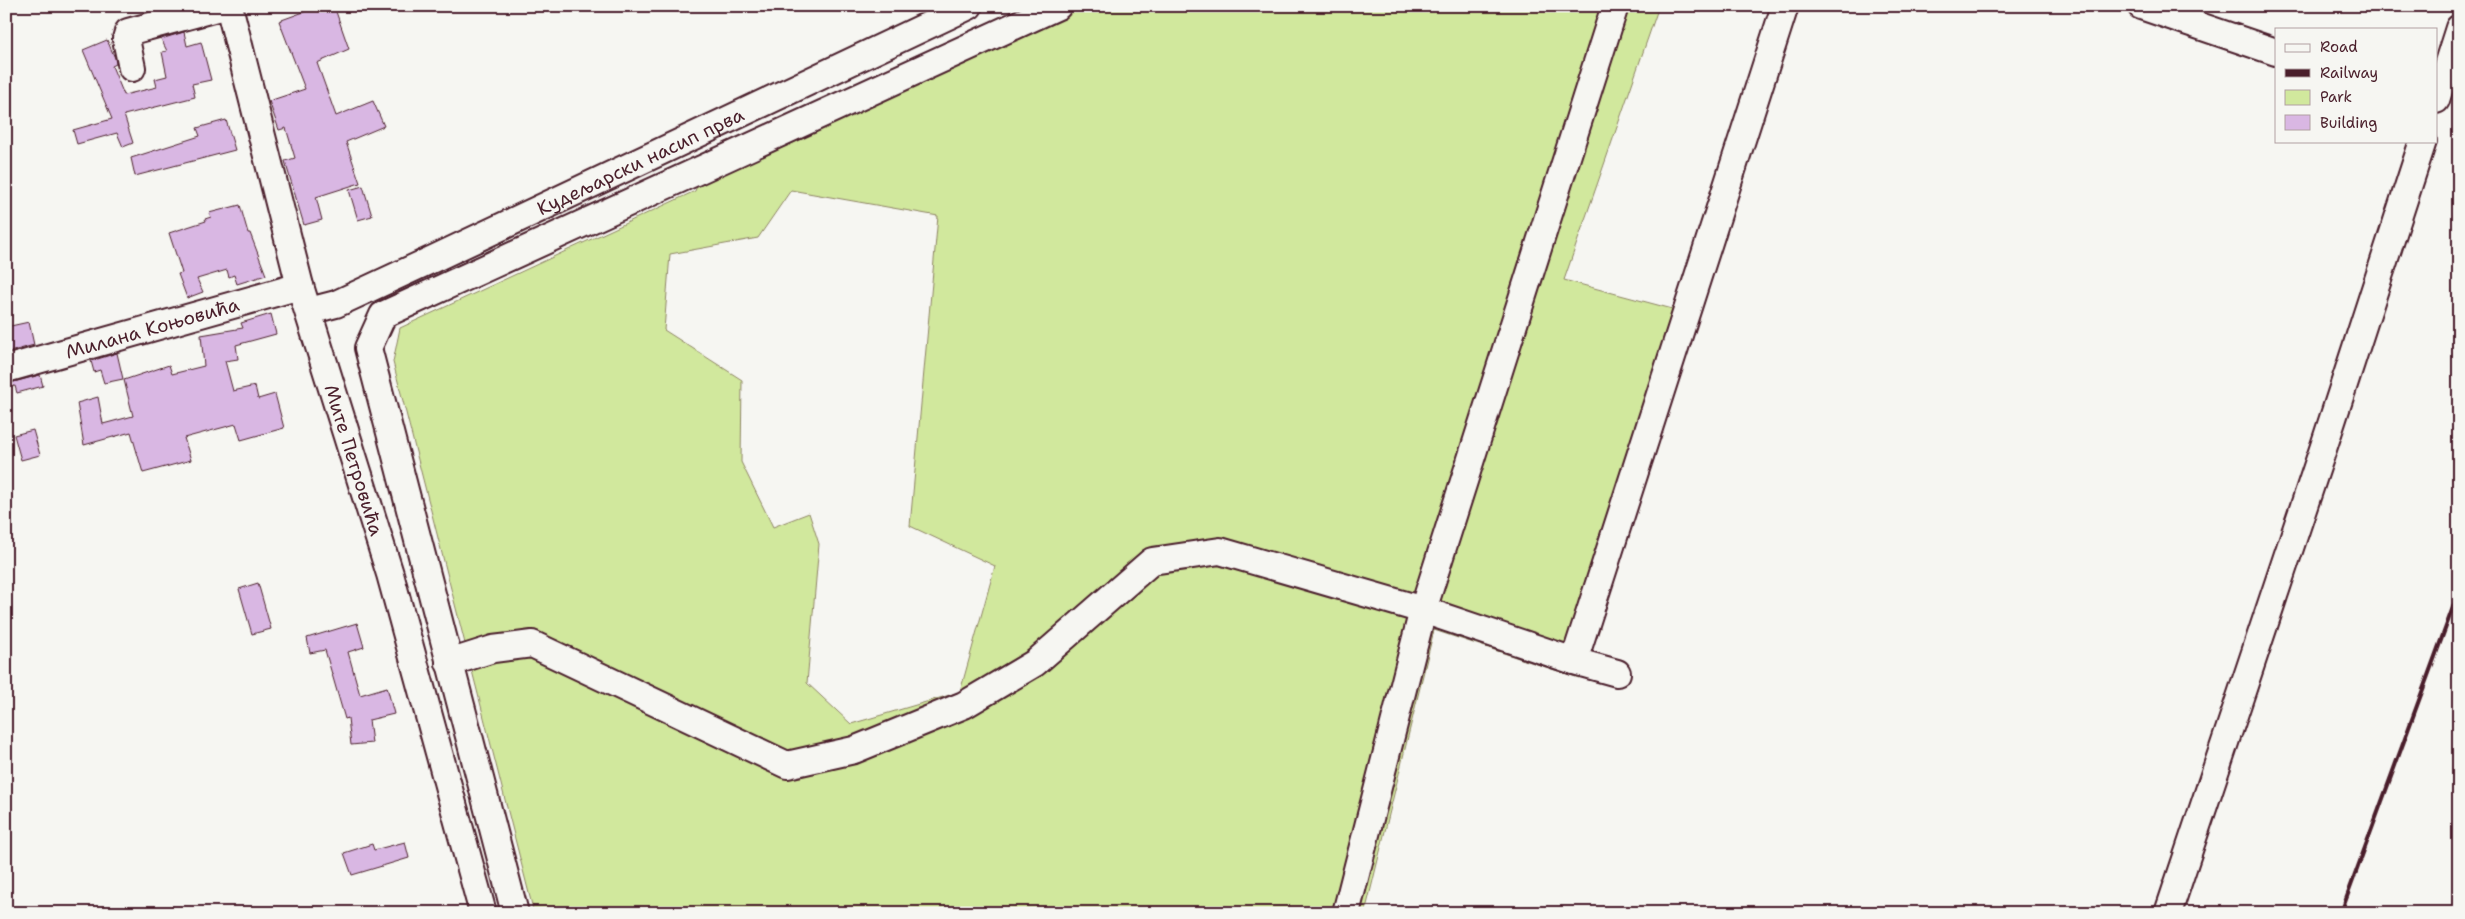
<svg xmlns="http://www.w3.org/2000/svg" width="2465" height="919" font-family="'Shantell Sans',sans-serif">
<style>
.green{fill:#d1e89d;stroke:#8e8464;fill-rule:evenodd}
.building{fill:#d9b7e3;stroke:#4a1f2b}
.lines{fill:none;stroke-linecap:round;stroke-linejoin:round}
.minor-casing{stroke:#4a1f2b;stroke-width:30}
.minor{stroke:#f6f6f2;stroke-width:26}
.rail{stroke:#4a1f2b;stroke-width:4}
.labels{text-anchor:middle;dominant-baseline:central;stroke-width:4;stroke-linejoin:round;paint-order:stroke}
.street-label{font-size:19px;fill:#4a1f2b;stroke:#f6f6f2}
</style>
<rect width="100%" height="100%" fill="#f6f6f2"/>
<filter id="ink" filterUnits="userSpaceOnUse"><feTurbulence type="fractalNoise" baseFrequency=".02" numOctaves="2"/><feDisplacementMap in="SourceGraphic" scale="10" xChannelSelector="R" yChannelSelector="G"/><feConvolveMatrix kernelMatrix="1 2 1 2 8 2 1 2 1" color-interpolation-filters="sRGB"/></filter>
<g filter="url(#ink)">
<path class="green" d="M 1029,6 L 1659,6 L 1564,280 L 1695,315 L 1579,678 L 1434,630 L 1365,913 L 534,913 L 393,362 L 400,328 L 695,191 L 710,155 ZM 791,190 L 938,216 L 910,526 L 995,566 L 960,692 L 851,724 L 807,683 L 819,544 L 809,513 L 773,527 L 741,462 L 742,380 L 664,330 L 670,254 L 758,238 Z"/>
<path class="building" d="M 320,6 L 334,6 L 349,49 L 317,63 L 336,116 L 373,101 L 384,126 L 346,142 L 360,183 L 316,197 L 322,220 L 304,225 L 285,161 L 295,158 L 286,128 L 279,130 L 269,101 L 305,89 L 279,21 Z
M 184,32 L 187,46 L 201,42 L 211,80 L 192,84 L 195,97 L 124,115 L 133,143 L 123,147 L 117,133 L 77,144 L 73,130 L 112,119 L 83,50 L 107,40 L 115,58 L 116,64 L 112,66 L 124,95 L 157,87 L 155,79 L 167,76 L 162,52 L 167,51 L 161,39 Z
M 226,120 L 235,150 L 135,176 L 131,158 L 200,136 L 197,128 Z
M 363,186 L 372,216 L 358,220 L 349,190 Z
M 240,205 L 248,233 L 250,233 L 266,275 L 237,284 L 234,275 L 229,277 L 227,270 L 197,279 L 203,292 L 187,298 L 178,274 L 182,273 L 169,233 L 206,221 L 205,219 L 211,217 L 209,213 Z
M 271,314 L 276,334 L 236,345 L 238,359 L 225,361 L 233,391 L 255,386 L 258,399 L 275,394 L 284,428 L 241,440 L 236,424 L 184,438 L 191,460 L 143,473 L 131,432 L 84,445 L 77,403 L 98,397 L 103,424 L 133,416 L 124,380 L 169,365 L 172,374 L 204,366 L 201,335 L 243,328 L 241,323 Z
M 29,322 L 34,345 L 6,353 L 6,327 Z
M 117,353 L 123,379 L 104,383 L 100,370 L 94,372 L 91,361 Z
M 40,375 L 43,386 L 17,393 L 15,386 L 6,388 L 6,384 Z
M 33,430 L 40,455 L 21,460 L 14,435 Z
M 258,583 L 271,629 L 252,634 L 239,589 Z
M 357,623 L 364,647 L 348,652 L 360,695 L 387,687 L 394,714 L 369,720 L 372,743 L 351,745 L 348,718 L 345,719 L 325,650 L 310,653 L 307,638 Z
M 405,842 L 409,858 L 352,875 L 344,853 L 372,844 L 374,850 Z"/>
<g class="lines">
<defs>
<g id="minor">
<path id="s1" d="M 229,6 L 300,286 L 390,574 L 483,913"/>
<path d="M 2141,6 L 2276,52"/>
<path d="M 132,68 L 126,39 L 128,32 L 224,6"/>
<path d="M 2436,100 L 2459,28"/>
<path id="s2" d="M 309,311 L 336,304 L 433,259 L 969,6"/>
<path id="s3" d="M 6,369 L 300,286"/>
<path d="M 1574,661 L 1785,6"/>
<path d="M 449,663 L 493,649 L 532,644 L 787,765 L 854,750 L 964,705 L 1035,663 L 1152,561 L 1220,551 L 1423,610 L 1574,661 L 1617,673"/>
<path d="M 515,913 L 368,348 L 383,315 L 1058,6"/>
<path d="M 1346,913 L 1423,610 L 1615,6"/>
<path d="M 2168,913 L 2324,446 L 2423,141"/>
</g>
</defs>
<use href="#minor" class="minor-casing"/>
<use href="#minor" class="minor"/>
<path class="rail" d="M 2341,913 L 2459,591"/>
</g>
</g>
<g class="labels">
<g class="street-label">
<text stroke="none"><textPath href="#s2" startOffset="364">Кудељарски насип прва</textPath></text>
<text stroke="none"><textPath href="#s3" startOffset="152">Милана Коњовића</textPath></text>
<text stroke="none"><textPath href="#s1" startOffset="471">Мите Петровића</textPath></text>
</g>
</g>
<rect width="2465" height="919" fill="none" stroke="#f6f6f2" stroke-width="25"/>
<rect x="12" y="12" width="2440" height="894" fill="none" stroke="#4a1f2b" stroke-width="2" filter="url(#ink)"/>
<rect x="2275" y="28" width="162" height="115" fill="#f6f6f2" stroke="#b1a0a2"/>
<rect x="2285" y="44" width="25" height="8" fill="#f6f6f2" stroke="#b1a0a2"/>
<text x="2320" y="52" font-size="15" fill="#4a1f2b">Road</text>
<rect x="2285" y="69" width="25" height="8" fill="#4a1f2b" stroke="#b1a0a2"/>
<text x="2320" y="78" font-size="15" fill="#4a1f2b">Railway</text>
<rect x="2285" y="90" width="25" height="15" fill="#d1e89d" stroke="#b1a0a2"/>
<text x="2320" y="102" font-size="15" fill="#4a1f2b">Park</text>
<rect x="2285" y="115" width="25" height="15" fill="#d9b7e3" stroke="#b1a0a2"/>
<text x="2320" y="128" font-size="15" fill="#4a1f2b">Building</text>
</svg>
